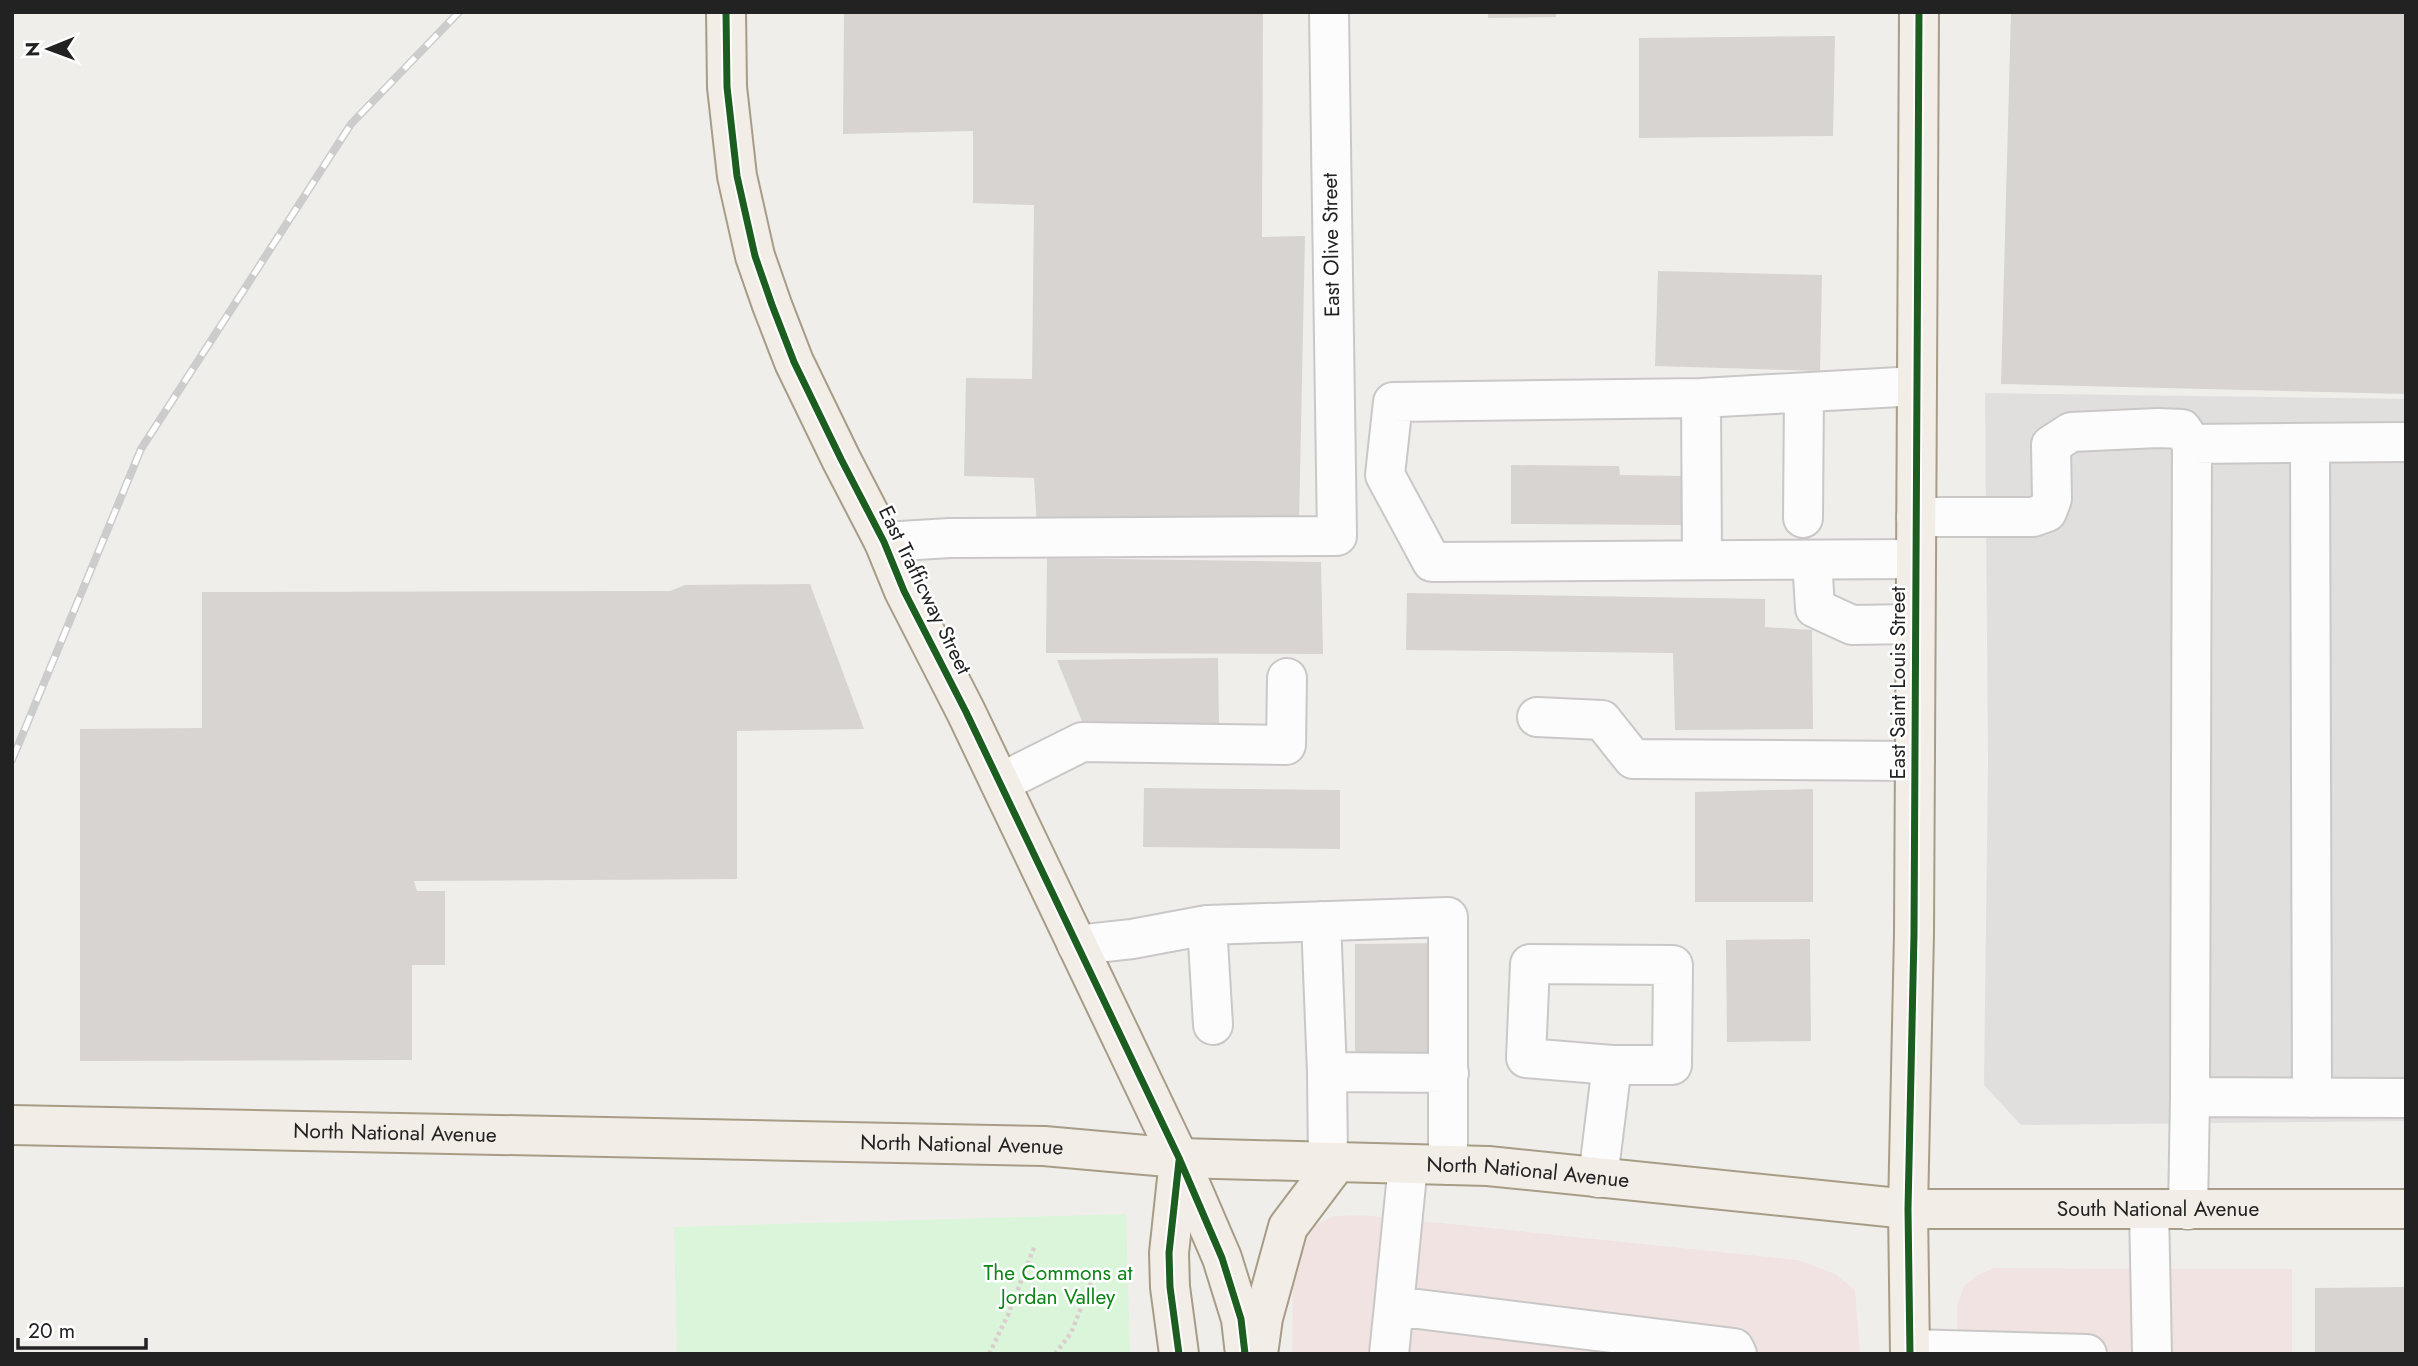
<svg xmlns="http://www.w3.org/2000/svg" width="2418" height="1366" font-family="Jost,sans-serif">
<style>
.commercial{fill:#f1e3e1}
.park{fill:#daf5da}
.parking{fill:#e0dfde}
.building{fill:#d7d4d2}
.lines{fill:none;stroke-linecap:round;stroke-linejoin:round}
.minor-casing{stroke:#c9c8c7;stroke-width:42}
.major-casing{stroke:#a79c86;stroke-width:42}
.path{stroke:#dccecd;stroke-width:4.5;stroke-dasharray:3.5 3.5;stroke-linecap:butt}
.minor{stroke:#fdfcfc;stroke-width:38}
.major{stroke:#f3ede7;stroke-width:38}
.rail-casing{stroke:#ccc;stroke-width:8}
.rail{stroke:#fff;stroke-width:5;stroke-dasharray:16;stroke-linecap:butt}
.cycleway-casing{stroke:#fff;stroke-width:11}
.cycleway{stroke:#1b5e20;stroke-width:7}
.labels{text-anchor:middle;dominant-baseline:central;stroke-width:5;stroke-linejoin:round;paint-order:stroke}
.street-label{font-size:21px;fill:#222;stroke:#fff}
.park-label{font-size:21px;fill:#0c8416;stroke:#fff}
</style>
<rect width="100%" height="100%" fill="#f0eeeb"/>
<path class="commercial" d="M 1363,1215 L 1798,1260 L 1835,1274 L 1855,1290 L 1860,1354 L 1292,1354 L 1293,1282 L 1302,1248 L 1313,1226 L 1334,1216 Z
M 1993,1268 L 2292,1269 L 2292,1354 L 1958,1354 L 1957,1306 L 1964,1286 L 1976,1276 Z"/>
<path class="park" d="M 1126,1214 L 1130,1354 L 677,1354 L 674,1227 Z"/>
<path class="parking" d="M 1985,393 L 2406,399 L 2406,1121 L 2021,1125 L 1984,1085 L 1988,760 Z"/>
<path class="building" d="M 844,12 L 1263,12 L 1262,237 L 1305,236 L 1299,523 L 1037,528 L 1034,478 L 964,476 L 966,378 L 1032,379 L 1034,205 L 973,203 L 973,131 L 843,134 Z
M 1488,12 L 1556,12 L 1556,17 L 1488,18 Z
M 2011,12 L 2406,12 L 2406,394 L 2001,384 Z
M 1835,36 L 1833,136 L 1639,138 L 1639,38 Z
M 1658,271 L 1822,275 L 1820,371 L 1655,366 Z
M 1511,465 L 1619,466 L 1620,475 L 1684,476 L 1684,525 L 1511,524 Z
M 1047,558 L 1321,562 L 1323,654 L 1046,653 Z
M 810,584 L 864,729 L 737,731 L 737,879 L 414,881 L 417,891 L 445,891 L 445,965 L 412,965 L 412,1060 L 80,1061 L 80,729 L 202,728 L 202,592 L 670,591 L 685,585 Z
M 1407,593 L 1765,599 L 1765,627 L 1812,630 L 1813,729 L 1675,730 L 1673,653 L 1406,650 Z
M 1218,658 L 1219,729 L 1086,731 L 1057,660 Z
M 1144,788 L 1340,790 L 1340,849 L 1143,847 Z
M 1813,789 L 1813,902 L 1695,902 L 1695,792 Z
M 1810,939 L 1811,1041 L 1727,1042 L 1726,940 Z
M 1442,943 L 1440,1060 L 1355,1060 L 1355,944 Z
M 2406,1287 L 2406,1354 L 2315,1354 L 2315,1288 Z"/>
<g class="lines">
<defs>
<path id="minor" d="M 1701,398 L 1702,560
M 2310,443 L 2312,1098
M 2192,444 L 2406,442
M 1916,517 L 2033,517 L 2047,512 L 2052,499 L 2051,445 L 2071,432 L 2158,428 L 2182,429 L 2192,444 L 2190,1097
M 1803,518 L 1804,394
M 884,542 L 950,538 L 1337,536 L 1329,12
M 1916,559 L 1432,562 L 1385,475 L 1393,402 L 1701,398 L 1917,386
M 1812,560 L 1815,608 L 1852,625 L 1914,624
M 1537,717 L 1602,720 L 1633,759 L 1915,761
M 1000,783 L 1082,742 L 1286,745 L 1287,678
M 1321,921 L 1327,1072 L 1328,1162
M 1207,925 L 1213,1025
M 1077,945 L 1132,939 L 1207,925 L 1448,917 L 1448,1165
M 1327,1072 L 1449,1073
M 1598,1178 L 1612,1065 L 1672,1065 L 1673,965 L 1530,964 L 1526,1058 L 1612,1065
M 2149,1209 L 2152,1354
M 2188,1210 L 2190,1097 L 2406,1098
M 1394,1306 L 1408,1164
M 1910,1349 L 2087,1354
M 1389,1354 L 1394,1306 L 1734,1348 L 1737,1354"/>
<g id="major">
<path d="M 726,12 L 727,87 L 737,176 L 755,256 L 772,305 L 794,362 L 841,459 L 884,542 L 904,591 L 966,712 L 1179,1158 L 1222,1258 L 1241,1319 L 1245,1354"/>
<path id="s1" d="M 12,1125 L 1044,1146 L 1179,1158 L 1488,1166 L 1908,1209 L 2406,1209"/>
<path d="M 1179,1354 L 1170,1287 L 1169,1253 L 1179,1160"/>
<path d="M 1258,1354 L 1263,1318 L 1288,1227 L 1337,1162"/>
<path d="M 1910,1354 L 1908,1209 L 1914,934 L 1919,12"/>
</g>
</defs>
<use href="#minor" class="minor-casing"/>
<use href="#major" class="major-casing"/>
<path class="path" d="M 989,1354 L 1008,1315 L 1035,1245
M 1055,1354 L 1071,1333 L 1091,1283"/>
<use href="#minor" class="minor"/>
<use href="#major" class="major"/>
<defs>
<path id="rail" d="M 12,760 L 141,449 L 351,124 L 459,12"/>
</defs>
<use href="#rail" class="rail-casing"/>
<use href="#rail" class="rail"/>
<defs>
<path id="cycleway" d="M 726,12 L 727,87 L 737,176 L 755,256 L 772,305 L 794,362 L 841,459 L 884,542 L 904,591 L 966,712 L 1179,1158 L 1222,1258 L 1241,1319 L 1245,1354
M 1179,1354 L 1170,1287 L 1169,1253 L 1179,1161
M 1910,1354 L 1908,1209 L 1914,934 L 1919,12"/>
</defs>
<use href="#cycleway" class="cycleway-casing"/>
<use href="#cycleway" class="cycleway"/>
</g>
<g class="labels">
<g class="street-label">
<text transform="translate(1331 245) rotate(-91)">East Olive Street</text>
<text transform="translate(925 590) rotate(64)">East Trafficway Street</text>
<text transform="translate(1898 683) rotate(-90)">East Saint Louis Street</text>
<text stroke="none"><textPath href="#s1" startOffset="383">North National Avenue</textPath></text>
<text stroke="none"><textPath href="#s1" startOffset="950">North National Avenue</textPath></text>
<text stroke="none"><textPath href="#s1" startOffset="1517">North National Avenue</textPath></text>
<text stroke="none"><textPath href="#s1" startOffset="2149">South National Avenue</textPath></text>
</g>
<g class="park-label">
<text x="1058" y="1273">The Commons at<tspan x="1058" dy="24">Jordan Valley</tspan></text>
</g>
</g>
<rect width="2418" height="1366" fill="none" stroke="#222222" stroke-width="28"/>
<g transform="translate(49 49) rotate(269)" stroke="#ffffff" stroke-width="5" paint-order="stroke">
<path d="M0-5L12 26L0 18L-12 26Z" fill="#222222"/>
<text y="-10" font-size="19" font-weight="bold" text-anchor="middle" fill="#222222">N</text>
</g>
<path d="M18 1338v10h128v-10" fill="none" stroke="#222222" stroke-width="3.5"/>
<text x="28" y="1338" font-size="21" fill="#222222" stroke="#ffffff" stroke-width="5" paint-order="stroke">20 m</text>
</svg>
